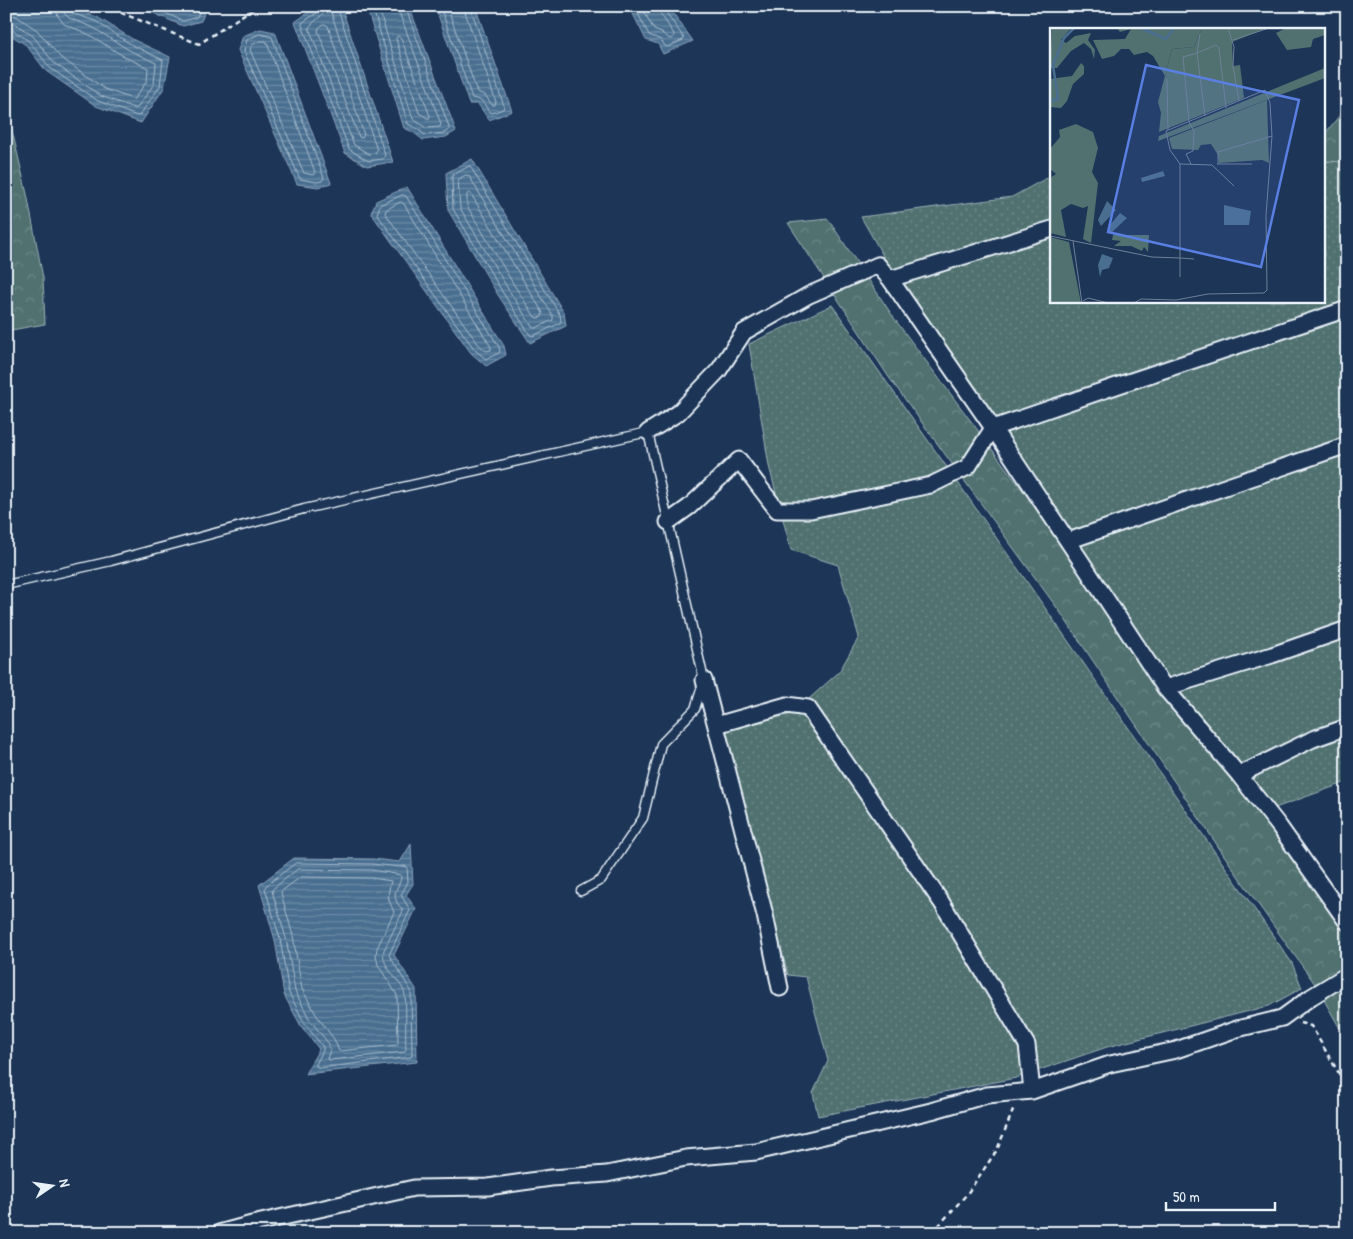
<svg xmlns="http://www.w3.org/2000/svg" width="1353" height="1239" font-family="'Patrick Hand',sans-serif">
<style>
.forest{fill:url(#forest-crowns);stroke:#9cb1b4}
.garden{fill:url(#garden-dots);stroke:#9cb1b4}
.water{fill:url(#water-rules);stroke:#89a2ba}
.lines{fill:none;stroke-linecap:round;stroke-linejoin:round}
.shore{stroke:#a8bdce;stroke-width:1}
.service-casing{stroke:#e8f1f8;stroke-width:11}
.minor-casing{stroke:#e8f1f8;stroke-width:19}
.path{stroke:#e8f1f8;stroke-width:2.5;stroke-dasharray:5 4;stroke-linecap:butt}
.service{stroke:#1d3557;stroke-width:8}
.minor{stroke:#1d3557;stroke-width:15}
.inset-river{fill:none;stroke:#496e90;stroke-width:2.5}
.inset-road{fill:none;stroke:#6e8097;stroke-width:1}
.view{fill:#5a7fe2;fill-opacity:0.15;stroke:#5a7fe2;stroke-width:2.5}
.inset-edge{fill:none;stroke:#e8f1f8;stroke-width:2.5}
</style>
<defs>
<pattern id="forest-crowns" width="20" height="18" patternUnits="userSpaceOnUse" patternTransform="scale(1.25)"><rect width="20" height="18" fill="#517171"/><path d="M2 6a3 3 0 1 1 6 0M12 15a3 3 0 1 1 6 0" fill="none" stroke="#6a8686"/></pattern>
<pattern id="garden-dots" width="8" height="8" patternUnits="userSpaceOnUse" patternTransform="scale(1.25)"><rect width="8" height="8" fill="#517171"/><path d="M2 2h.1M6 6h.1" fill="none" stroke="#6a8686" stroke-width="1.8" stroke-linecap="round"/></pattern>
<pattern id="water-rules" width="6" height="5" patternUnits="userSpaceOnUse" patternTransform="scale(1.25)"><rect width="6" height="5" fill="#496e90"/><path d="M0 2.5h6" fill="none" stroke="#6c8aa6"/></pattern>
</defs>
<rect width="100%" height="100%" fill="#1d3557"/>
<filter id="ink" filterUnits="userSpaceOnUse"><feTurbulence type="fractalNoise" baseFrequency=".02" numOctaves="2"/><feDisplacementMap in="SourceGraphic" scale="10" xChannelSelector="R" yChannelSelector="G"/><feConvolveMatrix kernelMatrix="1 2 1 2 8 2 1 2 1" color-interpolation-filters="sRGB"/></filter>
<g filter="url(#ink)">
<path class="forest" d="M 6,105 L 27,194 L 43,278 L 45,324 L 6,331 Z
M 1347,106 L 1347,162 L 1324,161 L 1324,135 Z
M 828,219 L 896,321 L 1027,496 L 1148,674 L 1271,820 L 1347,937 L 1347,1041 L 1315,984 L 1238,876 L 1060,612 L 888,376 L 788,223 Z"/>
<path class="garden" d="M 1324,161 L 1347,162 L 1347,782 L 1275,808 L 1171,691 L 899,284 L 861,217 L 1012,197 L 1052,175 L 1052,301 L 1324,301 Z
M 832,305 L 961,487 L 1292,963 L 1302,988 L 1269,1006 L 1107,1047 L 1016,1078 L 818,1116 L 813,1093 L 828,1061 L 806,977 L 788,975 L 724,730 L 792,714 L 839,672 L 859,637 L 838,565 L 791,550 L 769,466 L 749,344 Z"/>
<path class="water" d="M 6,6 L 69,6 L 97,17 L 134,40 L 170,57 L 164,88 L 141,123 L 96,106 L 46,71 L 26,45 L 6,32 Z
M 137,6 L 207,6 L 201,21 L 183,26 Z
M 317,6 L 341,6 L 393,162 L 367,166 L 345,153 L 295,22 Z
M 366,6 L 409,6 L 456,131 L 446,137 L 423,140 L 413,132 L 404,128 Z
M 435,6 L 475,6 L 512,111 L 489,120 L 478,104 L 469,104 Z
M 629,6 L 668,6 L 693,41 L 663,54 L 658,44 L 646,40 Z
M 260,29 L 275,32 L 331,183 L 318,187 L 297,184 L 238,50 L 243,36 Z
M 472,159 L 564,313 L 566,326 L 530,343 L 498,295 L 448,210 L 446,173 Z
M 407,187 L 504,346 L 506,355 L 486,366 L 471,353 L 371,213 L 376,201 Z
M 411,844 L 413,884 L 406,895 L 416,909 L 394,955 L 416,989 L 417,1062 L 305,1074 L 319,1049 L 301,1026 L 284,995 L 275,940 L 259,885 L 294,858 L 373,859 L 400,862 Z"/>
<g class="lines">
<path class="shore" d="M 150,6 L 183,21 L 197,17 L 202,6
M 319,6 L 318,12 L 302,23 L 302,25 L 349,149 L 368,161 L 383,159 L 385,155 L 337,6
M 372,6 L 408,124 L 416,128 L 425,135 L 444,133 L 449,130 L 449,127 L 405,6
M 378,6 L 413,119 L 426,128 L 440,127 L 441,124 L 399,12 L 399,6
M 440,6 L 472,98 L 481,100 L 490,112 L 492,113 L 503,109 L 504,106 L 470,6
M 447,6 L 477,92 L 485,95 L 492,105 L 495,105 L 496,102 L 465,12 L 464,6
M 634,6 L 649,35 L 661,40 L 665,46 L 667,47 L 683,40 L 684,38 L 665,11 L 665,6
M 641,6 L 654,30 L 662,33 L 670,39 L 674,37 L 674,34 L 660,13 L 658,6
M 326,8 L 329,8 L 330,9 L 377,150 L 375,153 L 369,154 L 354,145 L 309,28 C 313,20 322,19 326,8 Z
M 6,14 L 16,16 L 37,30 L 60,57 L 105,89 L 132,99 L 134,99 L 147,81 L 148,68 L 125,57 L 88,34 L 64,24 L 58,16 L 55,6
M 6,22 L 14,23 L 33,36 L 54,63 L 101,96 L 134,108 L 137,108 L 154,84 L 156,63 L 129,50 L 92,27 L 69,18 L 64,13 L 63,6
M 324,24 L 328,26 L 364,135 L 362,138 L 359,137 L 318,31 L 319,28 Z
M 6,28 L 11,29 L 29,41 L 50,68 L 98,101 L 137,116 L 139,116 L 160,86 L 163,60 L 132,45 L 95,21 L 72,13 L 70,10 L 69,6
M 260,34 L 272,37 L 324,178 L 322,181 L 317,182 L 300,179 L 244,51 L 247,40 Z
M 398,36 L 401,38 L 430,116 L 429,119 L 419,113 L 396,39 Z
M 261,41 L 266,41 L 267,43 L 315,172 L 313,175 L 304,173 L 250,50 L 252,45 Z
M 470,166 L 560,315 L 561,321 L 560,323 L 533,336 L 530,335 L 503,293 L 453,209 L 452,176 Z
M 466,175 L 469,176 L 553,316 L 553,320 L 536,328 L 533,328 L 508,289 L 460,208 L 458,180 Z
M 469,193 L 471,194 L 543,313 L 542,317 L 538,318 L 535,317 L 514,285 L 467,206 L 467,195 Z
M 403,195 L 406,196 L 499,347 L 500,351 L 499,353 L 486,359 L 475,350 L 377,214 L 380,205 Z
M 401,202 L 404,204 L 491,347 L 491,350 L 486,351 L 479,345 L 385,213 L 386,210 Z
M 296,863 L 372,864 L 400,867 L 404,866 L 407,867 L 408,882 L 401,895 L 410,910 L 389,955 L 411,991 L 412,1055 L 411,1057 L 319,1068 L 316,1066 L 316,1064 L 323,1051 L 323,1047 L 305,1024 L 289,993 L 280,939 L 265,888 L 266,886 Z
M 298,869 L 372,870 L 401,875 C 402,884 392,890 396,900 C 397,904 401,907 403,911 L 384,950 C 380,965 398,978 404,991 C 407,998 405,1038 406,1049 L 404,1052 L 330,1060 L 327,1059 L 330,1050 L 329,1044 L 310,1020 L 295,991 L 286,938 L 272,891 L 273,889 Z
M 301,877 L 372,878 L 391,881 C 387,898 387,896 394,912 L 377,948 L 376,955 L 378,965 L 397,995 L 398,1043 L 397,1045 L 339,1051 L 334,1039 L 317,1016 L 302,989 L 293,936 L 281,893 L 282,891 Z"/>
<defs>
<path id="service" d="M 6,585 L 111,561 L 304,509 L 648,432 L 704,680 L 695,709 L 661,744 L 643,818 L 601,880 L 581,891"/>
<path id="minor" d="M 890,279 L 1052,229
M 648,432 L 678,413 L 719,370 L 744,332 L 809,295 L 878,265 L 890,279 L 993,428 L 1165,688 L 1239,775 L 1279,826 L 1347,922
M 668,522 L 689,507 L 739,460 L 777,510 L 811,510 L 931,485 L 968,467 L 993,428 L 1128,382 L 1347,309
M 1068,541 L 1347,445
M 704,680 L 765,915 L 780,988
M 1165,688 L 1272,655 L 1347,629
M 716,725 L 787,705 L 808,708 L 942,903 L 1027,1045 L 1032,1091
M 1239,775 L 1313,739 L 1347,727
M 219,1233 L 252,1224 L 414,1188 L 488,1187 L 551,1178 L 607,1174 L 686,1158 L 756,1152 L 931,1111 L 987,1095 L 1032,1091 L 1110,1064 L 1176,1050 L 1237,1029 L 1282,1018 L 1311,997 L 1347,975"/>
</defs>
<use href="#service" class="service-casing"/>
<use href="#minor" class="minor-casing"/>
<path class="path" d="M 104,6 L 199,44 L 249,11 L 262,6
M 1300,1023 L 1311,1026 L 1347,1087
M 932,1233 L 967,1194 L 997,1150 L 1014,1108"/>
<use href="#service" class="service"/>
<use href="#minor" class="minor"/>
</g>
</g>
<g transform="translate(1050 28)">
<rect width="275" height="275" fill="#1d3557"/>
<path d="M 2,0 L 21,0 L 11,12 L 16,15 L 25,8 L 41,5 L 38,12 L 45,22 L 44,31 L 41,21 L 34,15 L 21,23 L 7,40 L 0,40 ZM 67,0 L 152,0 L 144,19 L 122,21 L 115,48 L 103,28 L 97,24 L 84,27 L 79,21 L 71,21 L 64,28 L 52,31 L 43,12 L 75,11 L 81,1 L 70,4 ZM 236,0 L 275,0 L 275,7 L 263,11 L 261,19 L 237,22 L 226,5 ZM 31,35 L 34,38 L 34,46 L 23,56 L 17,73 L 11,80 L 0,79 L 0,51 L 22,48 ZM 275,40 L 275,50 L 108,113 L 109,108 ZM 63,207 L 99,207 L 98,224 L 94,219 L 92,223 L 81,218 L 64,218 L 71,213 L 62,212 Z" fill="#517171"/>
<path d="M 217,0 L 182,14 L 183,38 L 190,37 L 194,70 L 109,104 L 111,85 L 108,74 L 122,21 L 144,19 L 152,0 ZM 217,72 L 219,135 L 212,132 L 169,135 L 168,127 L 161,116 L 151,117 L 148,122 L 122,121 L 119,110 ZM 26,96 L 43,104 L 48,120 L 42,144 L 48,155 L 41,215 L 33,211 L 38,178 L 33,180 L 21,176 L 11,182 L 16,209 L 0,205 L 0,150 L 6,146 L 0,141 L 0,121 L 10,109 L 9,102 ZM 0,209 L 19,214 L 31,275 L 0,275 Z" fill="#517171"/>
<path d="M 113,143 L 115,148 L 92,154 L 91,150 ZM 57,173 L 66,182 L 51,198 L 48,192 ZM 174,177 L 201,183 L 199,197 L 174,197 ZM 70,185 L 77,190 L 61,205 L 58,203 L 60,197 ZM 52,226 L 63,230 L 59,240 L 52,242 L 50,249 L 48,237 Z" fill="#496e90"/>
<path class="inset-river" d="M 91,0 L 116,11 L 124,0M 0,73 L 8,71 L 3,37 L 14,10 L 24,0"/>
<path class="inset-road" d="M 178,0 L 184,19 L 183,38 L 189,73M 150,6 L 147,25 L 166,17 L 169,20 L 176,80M 183,12 L 219,0M 117,51 L 118,102M 141,136 L 136,126 L 143,123 L 144,103 L 139,94 L 133,29 L 147,25 L 155,88M 167,136 L 202,136M 168,136 L 168,124 L 222,108M 0,208 L 102,229 L 130,230 L 130,136 L 162,137 L 184,158M 23,213 L 32,275M 130,249 L 130,230 L 144,231M 33,273 L 38,270 L 58,275M 84,275 L 91,271 L 126,272 L 158,266 L 214,265 L 217,262 L 216,187 L 222,108 L 220,75 L 215,62 L 116,103 L 120,122 L 130,136"/>
<path class="view" d="M 96,37 L 249,72 L 211,239 L 58,204 Z"/>
<rect width="275" height="275" class="inset-edge"/>
</g>
<rect width="1353" height="1239" fill="none" stroke="#1d3557" stroke-width="25"/>
<rect x="12" y="12" width="1328" height="1214" fill="none" stroke="#e8f1f8" stroke-width="2" filter="url(#ink)"/>
<g transform="translate(52 1186) rotate(77)" stroke="#1d3557" stroke-width="4" paint-order="stroke">
<path d="M0-4L9 19L0 12L-9 19Z" fill="#e8f1f8"/>
<text y="-8" font-size="14" font-weight="bold" text-anchor="middle" fill="#e8f1f8">N</text>
</g>
<path d="M1166 1202v8h109v-8" fill="none" stroke="#e8f1f8" stroke-width="2.5"/>
<text x="1173" y="1202" font-size="15" fill="#e8f1f8" stroke="#1d3557" stroke-width="4" paint-order="stroke">50 m</text>
</svg>
